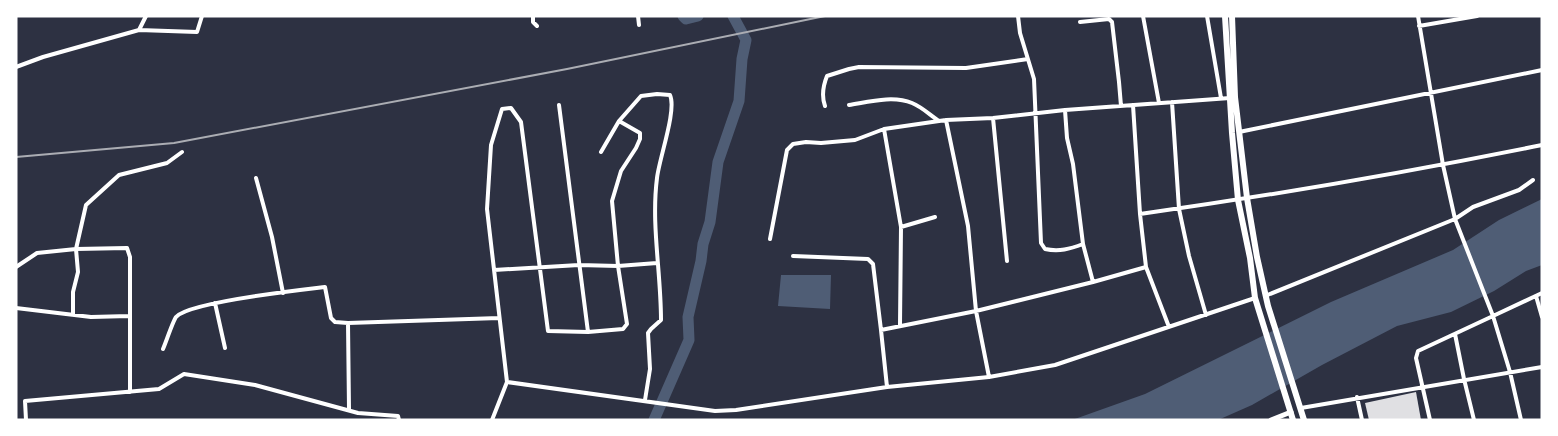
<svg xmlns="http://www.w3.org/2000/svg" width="1558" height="436" font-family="'Roboto Serif',serif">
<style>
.water{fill:#4f5d75}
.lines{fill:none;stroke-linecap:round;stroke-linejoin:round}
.river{stroke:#4f5d75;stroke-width:11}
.building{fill:#e0e0e3}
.minor{stroke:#fff;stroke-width:4}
.tertiary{stroke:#fff;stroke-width:5}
.trunk{stroke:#fff;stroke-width:6}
.rail{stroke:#abadb3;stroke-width:2}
</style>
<rect width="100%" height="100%" fill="#2d3142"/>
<path class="water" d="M 1542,199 L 1542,265 L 1526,271 L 1494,291 L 1451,312 L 1397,326 L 1322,365 L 1252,405 L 1218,420 L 1072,420 L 1145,394 L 1331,302 L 1453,250 L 1499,220 Z
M 781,275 L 831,275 L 830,309 L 778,306 Z"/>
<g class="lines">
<path class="river" d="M 683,16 L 686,19 L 698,16
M 654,420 L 689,340 L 688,317 L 701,261 L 703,244 L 710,222 L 718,162 L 739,101 L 742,59 L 746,40 L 733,16"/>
</g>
<path class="building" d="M 1416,392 L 1421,420 L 1369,420 L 1365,403 Z"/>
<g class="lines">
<path class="minor" d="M 533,16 L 533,22 L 537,26
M 638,16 L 639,25
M 1018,16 L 1020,33 L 1034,79 L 1041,243 L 1045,249 C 1059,252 1070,249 1083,244 L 1073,164 L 1067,138 L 1065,110
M 1143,16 L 1159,103
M 1207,16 L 1221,98
M 1080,22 L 1109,19 L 1112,22 L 1119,82 L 1121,106
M 1419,26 L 1477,16
M 139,30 L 146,16
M 16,67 L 43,57 L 139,30 L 197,32 L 202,16
M 1172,102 L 1179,209 L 1189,256 L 1206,315
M 559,105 L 588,332
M 849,105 C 868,102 893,95 912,103 C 922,107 930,115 939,121
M 1133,105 L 1140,214 L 1146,267 L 1169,327
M 825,106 C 821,95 823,86 827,76 L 849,69 L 859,67 L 966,68 L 1028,59
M 993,118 L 1007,261
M 946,120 L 968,226 L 976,311 L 989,377
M 619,121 L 640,133 L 640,139 L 636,148 L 621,171 L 612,201 L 618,266 L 627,324 L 623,329 L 588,332 L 548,331 L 521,122 L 511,108 L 502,109 L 491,145 L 487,209 L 507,382 L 715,411 L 736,410 L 887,387 L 989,377 L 1055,365 L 1255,298
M 884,129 L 901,227 L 900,325
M 1239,132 L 1542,70
M 601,152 L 619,121 L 641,96 L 657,94 L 670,95 C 677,110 659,159 657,178 C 651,225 661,272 661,320 L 651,329 L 648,333 L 650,369 L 645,400
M 256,178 L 272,237 L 283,293
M 1533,180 L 1519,190 L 1473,207 L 1455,219 L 1493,316 L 1542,293
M 1140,214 C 1275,195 1409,172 1542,145
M 901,227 L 935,217
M 770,239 L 787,150 L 793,144 L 806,142 L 821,143 L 855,140 L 884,129 L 946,120 L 993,118 L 1065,110 L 1230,98
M 1083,244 L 1093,282
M 793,256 L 868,259 L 873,264 L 881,330
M 16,267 L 37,253 L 76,249 L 127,248 L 130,257 L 130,392
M 494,270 L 579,265 L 618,266 L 657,263
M 1265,296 L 1455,219 L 1443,165 L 1418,16
M 1536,296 L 1542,317
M 215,303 L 225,348
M 16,308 L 91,317 L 129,316
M 73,315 L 73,292 L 78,272 L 76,249 L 86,205 L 119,175 L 167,163 L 182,152
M 1455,334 L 1464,379 L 1474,420
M 163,349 C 166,342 173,321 176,317 C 189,302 300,290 325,287 L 331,318 L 335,322 L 348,323
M 887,387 L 881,330 L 976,311 L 1093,282 L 1146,267
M 1357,397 L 1362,420
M 1301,408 L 1542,367
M 349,409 L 348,323 L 499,318
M 26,420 L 25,401 L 159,389 L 184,374 L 255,385 L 358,413 L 398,416 L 399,420
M 492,420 L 507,382
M 1430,420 L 1416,358 L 1418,351 L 1493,316 L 1510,372 L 1521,420"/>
<path class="tertiary" d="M 1271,420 L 1291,412"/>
<path class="trunk" d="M 1225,16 L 1232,133 L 1238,200 L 1250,258 L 1255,298 L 1293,420
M 1232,16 L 1235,97 L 1247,198 L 1257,257 L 1268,306 L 1304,420"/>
<path class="rail" d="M 16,157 L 174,143 L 567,69 L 825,16"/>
</g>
<rect width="1558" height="436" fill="none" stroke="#ffffff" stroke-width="35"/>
</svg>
